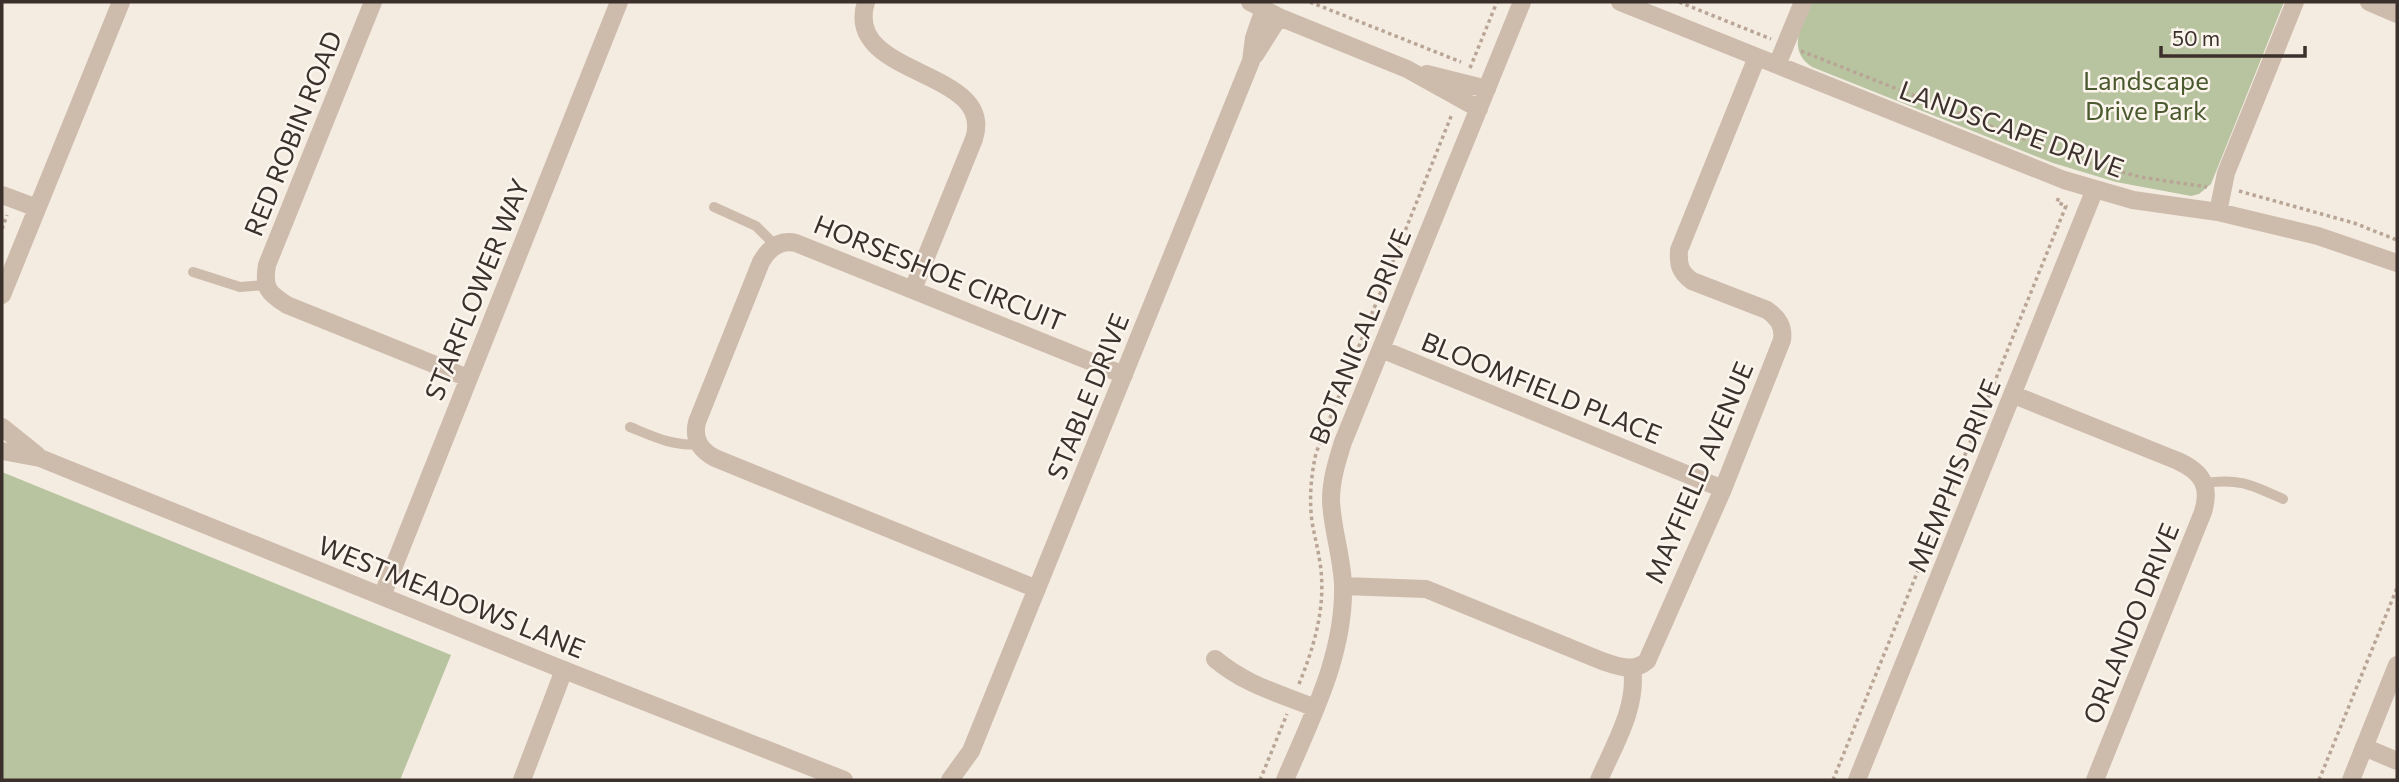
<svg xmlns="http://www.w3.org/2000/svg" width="2399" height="782" font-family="Commissioner,sans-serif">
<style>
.green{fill:#b8c4a0}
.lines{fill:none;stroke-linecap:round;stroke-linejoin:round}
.path{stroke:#b9a596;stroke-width:3.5;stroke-dasharray:3.5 3.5;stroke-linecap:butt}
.service{stroke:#cdbbac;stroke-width:10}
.minor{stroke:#cdbbac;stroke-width:18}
.tertiary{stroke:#cdbbac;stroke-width:18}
.labels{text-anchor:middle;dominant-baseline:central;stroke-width:5;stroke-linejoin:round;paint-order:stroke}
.park-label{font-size:26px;fill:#4a5a2e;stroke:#fbf5ee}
.street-label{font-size:26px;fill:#3b302b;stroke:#fbf5ee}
</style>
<rect width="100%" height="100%" fill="#f4ebe1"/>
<path class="green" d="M 1811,2 L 2284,2 L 2211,184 L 2199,194 L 2191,196 L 2116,182 L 2053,163 L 1812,67 C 1786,50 1802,24 1811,2 Z
M 2,472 L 451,655 L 400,780 L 2,780 Z"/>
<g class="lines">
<path class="path" d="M 1310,2 L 1461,62
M 1679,2 L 1771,39
M 1801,51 L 2072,158 L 2140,177 L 2207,187
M 1470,68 L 1497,2
M 2239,191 L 2354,223 L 2397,240
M 2,229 L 7,215
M 1299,684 C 1314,647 1325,610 1321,570 C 1319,553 1315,538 1312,522 C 1309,498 1311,476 1316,453 L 1452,114
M 1260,780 L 1287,714
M 1833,780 L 2066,206 L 2057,202 L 2059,197
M 2319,780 L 2397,588"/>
<path class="service" d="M 714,207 L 756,226 L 775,245
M 193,272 L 240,287 L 265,285
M 630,427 C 652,436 674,447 698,444
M 2205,483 C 2240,478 2252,485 2283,499"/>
<path class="minor" d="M 373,2 L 267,265 C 263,288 268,293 287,305 L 468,378
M 866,2 C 842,78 997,68 974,139 L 913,289
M 1250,2 L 1279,17 L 1407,69 L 1479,109
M 1620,2 L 2064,180 L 2133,200 L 2218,212 L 2318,236 L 2397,263
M 2369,2 L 2397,14
M 1255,55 L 1279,17
M 1777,65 L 1803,2
M 1427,74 L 1487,89
M 2,195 L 37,208
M 2218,212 L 2226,173 L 2295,2
M 2,295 L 121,2
M 1381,349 L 1723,489
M 2014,395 L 2178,461 C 2202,472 2211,486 2203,512 L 2095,780
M 1343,586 L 1426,589 L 1602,661 C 1617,666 1633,673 1647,661 L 1723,489 L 1782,340 C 1784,326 1778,318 1767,310 L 1692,281 C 1680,272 1678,265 1679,250 L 1757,57
M 1037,589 L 715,458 C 700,450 693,439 697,422 L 761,262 C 769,248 780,239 796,243 L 1124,375
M 382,596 L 619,2
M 1215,659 C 1246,685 1278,693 1315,708
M 2364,747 L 2397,761
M 522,780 L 564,670
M 950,780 L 971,751 L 1251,61 L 1254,38 L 1264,9
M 1285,780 C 1311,719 1345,654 1343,585 C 1342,556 1332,529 1331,500 C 1331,480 1337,461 1343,442 L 1522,2
M 1599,780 C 1614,745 1638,707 1632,668
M 1857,780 L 2095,189"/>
<path class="tertiary" d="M 2,427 L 37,455
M 2,451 L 40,458 L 564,670 L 844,780
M 2351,780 L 2397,665"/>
</g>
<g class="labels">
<g class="park-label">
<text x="2146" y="79">Landscape<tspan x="2146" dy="30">Drive Park</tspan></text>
</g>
<g class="street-label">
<text transform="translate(2012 128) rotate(20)">LANDSCAPE DRIVE</text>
<text transform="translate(292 133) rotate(-68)">RED ROBIN ROAD</text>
<text transform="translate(940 272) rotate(22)">HORSESHOE CIRCUIT</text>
<text transform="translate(476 289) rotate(-68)">STARFLOWER WAY</text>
<text transform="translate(1359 336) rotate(-68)">BOTANICAL DRIVE</text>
<text transform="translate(1542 387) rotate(22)">BLOOMFIELD PLACE</text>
<text transform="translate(1087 396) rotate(-68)">STABLE DRIVE</text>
<text transform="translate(1698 472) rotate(-67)">MAYFIELD AVENUE</text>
<text transform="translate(1953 475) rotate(-68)">MEMPHIS DRIVE</text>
<text transform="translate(452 596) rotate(22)">WESTMEADOWS LANE</text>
<text transform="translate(2130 623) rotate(-68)">ORLANDO DRIVE</text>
</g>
</g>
<rect width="2399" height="782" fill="none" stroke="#3b302b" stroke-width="7"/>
<path d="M2161 46v10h144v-10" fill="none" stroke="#3b302b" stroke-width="3.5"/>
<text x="2172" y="46" font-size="21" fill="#3b302b" stroke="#fbf5ee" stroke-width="5" paint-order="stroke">50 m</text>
</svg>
